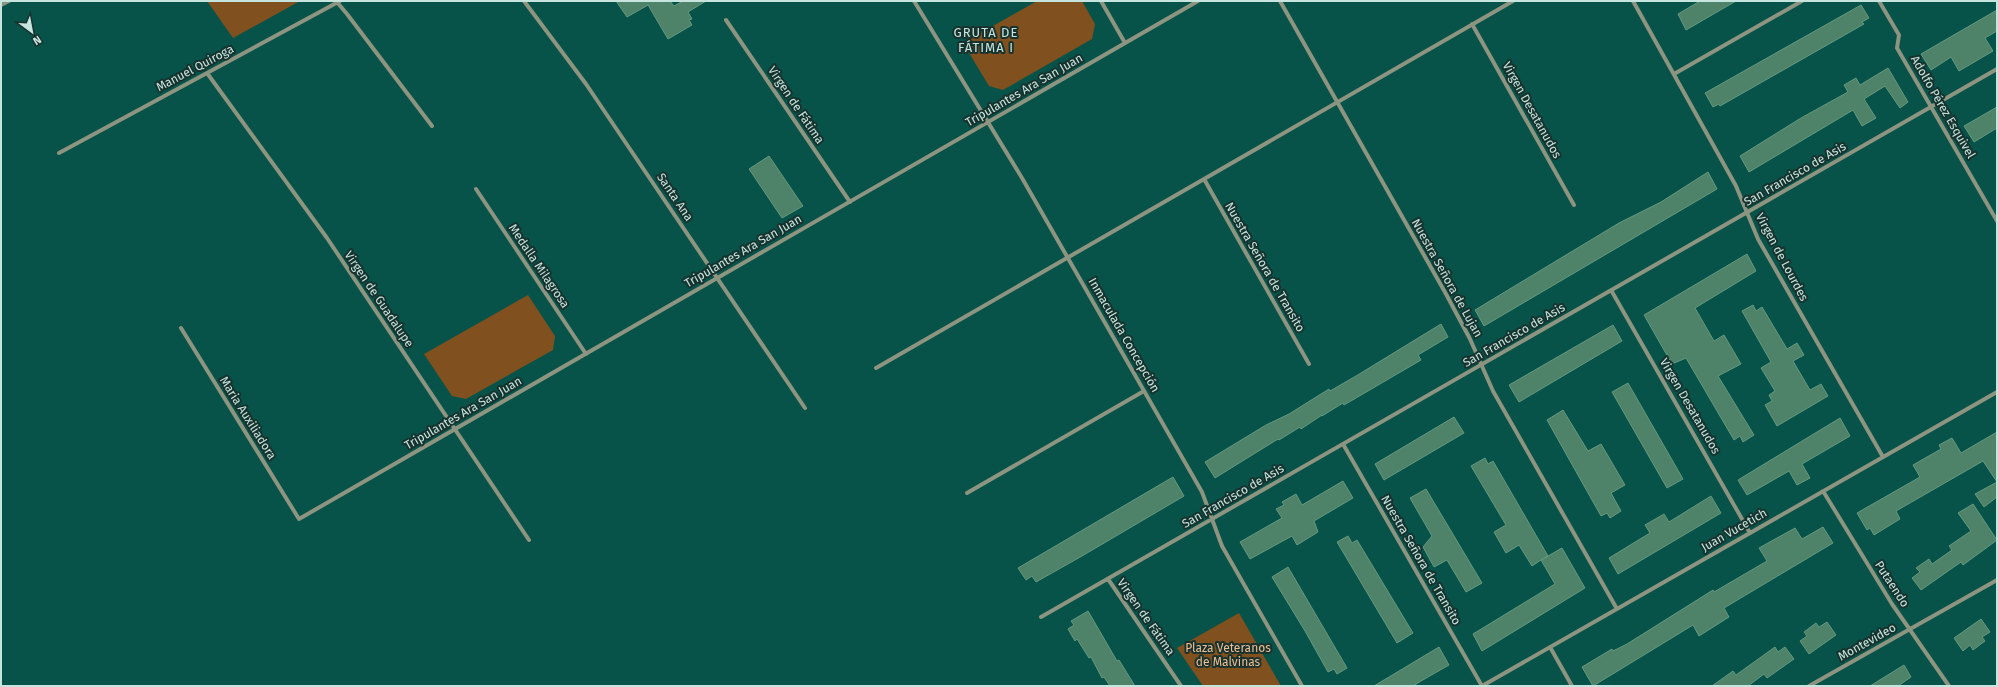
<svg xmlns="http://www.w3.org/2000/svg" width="1998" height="687" font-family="'Fira Sans',sans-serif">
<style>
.green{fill:#81501f}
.building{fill:#4f8369;stroke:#65997f}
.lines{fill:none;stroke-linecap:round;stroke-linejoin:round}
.minor{stroke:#8d947f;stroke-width:4}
.labels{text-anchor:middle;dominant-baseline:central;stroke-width:4;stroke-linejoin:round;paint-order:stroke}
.street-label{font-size:12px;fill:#c6e5df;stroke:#18322e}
.park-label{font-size:12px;fill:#eebd93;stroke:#18322e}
.neighbourhood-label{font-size:13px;letter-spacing:1px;fill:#c6e5df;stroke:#18322e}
</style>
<rect width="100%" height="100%" fill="#075249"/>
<path class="green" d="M 207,1 L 300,1 L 233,38 Z
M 1037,1 L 1082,1 L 1095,24 L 1092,39 L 1003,90 L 989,86 L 963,43 Z
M 528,295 L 555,336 L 553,350 L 466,399 L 452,396 L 424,354 Z
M 1239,613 L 1281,686 L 1203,686 L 1177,648 Z"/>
<path class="building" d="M 616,1 L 670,1 L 674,6 L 683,1 L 706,1 L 688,12 L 692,19 L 689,20 L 692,25 L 668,39 L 648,5 L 627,17 Z
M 1700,1 L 1736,1 L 1686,30 L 1678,14 Z
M 1861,5 L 1869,18 L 1862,22 L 1864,24 L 1720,106 L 1719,104 L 1713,107 L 1705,93 Z
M 1997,10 L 1997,31 L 1985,38 L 1993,51 L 1959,71 L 1951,57 L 1931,70 L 1921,54 Z
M 1888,68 L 1908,102 L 1900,108 L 1885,86 L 1864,99 L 1876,118 L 1862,126 L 1853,110 L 1749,172 L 1740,156 L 1801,118 L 1848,92 L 1844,85 L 1856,78 L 1860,85 Z
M 1997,107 L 1997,128 L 1974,142 L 1964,126 Z
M 769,156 L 803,206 L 782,218 L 749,169 Z
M 1708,172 L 1717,189 L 1484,326 L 1475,310 L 1619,223 L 1661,202 Z
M 1747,254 L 1756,271 L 1695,308 L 1714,341 L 1724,335 L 1741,364 L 1718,376 L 1754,435 L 1743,442 L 1740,436 L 1734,440 L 1686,358 L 1672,364 L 1644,315 Z
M 1753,305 L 1756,311 L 1762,307 L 1787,349 L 1797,343 L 1804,355 L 1793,361 L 1810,390 L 1821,384 L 1828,396 L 1777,426 L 1765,405 L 1772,401 L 1769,395 L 1775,391 L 1761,368 L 1771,362 L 1742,311 Z
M 1441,324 L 1448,337 L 1418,355 L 1421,360 L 1344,405 L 1343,403 L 1322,416 L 1322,415 L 1301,429 L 1300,427 L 1279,440 L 1278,439 L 1215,478 L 1205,462 L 1266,425 L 1289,414 L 1329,389 L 1330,391 L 1356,376 Z
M 1613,325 L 1622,341 L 1519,402 L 1509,385 Z
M 1628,383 L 1683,479 L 1667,488 L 1612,392 Z
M 1563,410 L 1588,451 L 1601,444 L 1625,485 L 1611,493 L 1621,511 L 1610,518 L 1607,513 L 1601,516 L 1547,420 Z
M 1454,417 L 1464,433 L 1384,480 L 1375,464 Z
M 1840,418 L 1850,436 L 1802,464 L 1810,478 L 1797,485 L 1789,471 L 1747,495 L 1738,480 Z
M 1997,432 L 1997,482 L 1983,461 L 1896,511 L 1900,519 L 1874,535 L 1870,528 L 1867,530 L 1857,513 L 1920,477 L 1913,465 L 1941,449 L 1939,445 L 1952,438 L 1961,453 Z
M 1485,458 L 1488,464 L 1493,461 L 1548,556 L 1541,560 L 1562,548 L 1585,588 L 1482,651 L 1473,634 L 1555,584 L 1541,560 L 1532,566 L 1519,545 L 1506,553 L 1494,532 L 1506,525 L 1471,466 Z
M 1173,477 L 1184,496 L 1082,556 L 1036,582 L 1032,576 L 1026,580 L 1018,568 Z
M 1343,481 L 1353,498 L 1314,521 L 1318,532 L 1297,545 L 1292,536 L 1250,559 L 1240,542 L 1282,518 L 1276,509 L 1284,505 L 1282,502 L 1296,494 L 1302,505 Z
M 1997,482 L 1997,497 L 1984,507 L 1975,494 Z
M 1426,489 L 1482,583 L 1466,592 L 1447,560 L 1434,567 L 1423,547 L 1432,536 L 1410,498 Z
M 1711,496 L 1721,513 L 1618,574 L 1609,558 L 1650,533 L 1645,525 L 1664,514 L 1669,522 Z
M 1973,504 L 1997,540 L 1963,565 L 1961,562 L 1921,590 L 1912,578 L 1920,572 L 1916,568 L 1929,559 L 1932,564 L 1952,550 L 1949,546 L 1971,531 L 1958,513 Z
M 1823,527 L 1833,543 L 1724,608 L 1729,617 L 1699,636 L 1693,625 L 1593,686 L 1582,667 L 1612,649 L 1613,651 L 1627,644 L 1713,590 L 1714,592 L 1767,561 L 1759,548 L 1795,528 L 1802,539 Z
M 1348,536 L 1352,543 L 1357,540 L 1413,633 L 1397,643 L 1337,542 Z
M 1288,567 L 1347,668 L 1337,674 L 1334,669 L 1328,672 L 1305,631 L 1272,577 Z
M 1088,611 L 1117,661 L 1119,660 L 1135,686 L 1110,686 L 1104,677 L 1102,678 L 1091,657 L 1089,658 L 1077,639 L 1075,641 L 1068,629 L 1074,625 L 1071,621 Z
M 1981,619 L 1990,632 L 1982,637 L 1985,641 L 1973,650 L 1970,645 L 1963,651 L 1954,638 Z
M 1827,622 L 1836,635 L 1809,654 L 1800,641 L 1807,636 L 1804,632 L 1816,623 L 1819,627 Z
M 1439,647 L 1449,665 L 1421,681 L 1413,686 L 1374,686 Z
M 1775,647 L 1778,652 L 1785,647 L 1794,659 L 1767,678 L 1764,674 L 1748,686 L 1712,686 L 1733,671 L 1736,675 Z
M 1904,665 L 1911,677 L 1898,686 L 1870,686 Z"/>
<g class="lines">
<path class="minor" d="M 336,1 L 347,14 L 432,126
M 524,1 L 586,84 L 805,408
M 914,1 L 1022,178 L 1202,492 L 1222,546 L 1302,686
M 1101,1 L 1125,43
M 1280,1 L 1446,294 L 1470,339 L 1493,391 L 1617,609
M 1633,1 L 1736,186 L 1758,239 L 1883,457
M 1879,1 L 1899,35 L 1897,48 L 1997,221
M 1,5 L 9,1
M 726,20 L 850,202
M 1472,24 L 1574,205
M 207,73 L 327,238 L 529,540
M 1674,74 L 1802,1
M 59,153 L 340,1
M 1204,179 L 1309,364
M 476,189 L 586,354
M 1611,290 L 1750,533
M 181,328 L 299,519 L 1198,1
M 876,368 L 1513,1
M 1343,444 L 1482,686
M 1823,491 L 1892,604 L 1949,686
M 967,493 L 1144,391
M 1108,579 L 1181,686
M 1041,617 L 1997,69
M 1550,647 L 1572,686
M 1482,686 L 1997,392
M 1809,686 L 1997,580"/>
</g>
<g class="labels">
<g class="street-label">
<text transform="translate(195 68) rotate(-28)">Manuel Quiroga</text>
<text transform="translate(1024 90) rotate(-30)">Tripulantes Ara San Juan</text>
<text transform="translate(796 105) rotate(56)">Virgen de Fátima</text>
<text transform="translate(1943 107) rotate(60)">Adolfo Pérez Esquivel</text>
<text transform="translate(1532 110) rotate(61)">Virgen Desatanudos</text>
<text transform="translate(1795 174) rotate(-30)">San Francisco de Asis</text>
<text transform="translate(675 197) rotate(56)">Santa Ana</text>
<text transform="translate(743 251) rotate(-30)">Tripulantes Ara San Juan</text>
<text transform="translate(1782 257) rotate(62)">Virgen de Lourdes</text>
<text transform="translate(539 266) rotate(56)">Medalla Milagrosa</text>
<text transform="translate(1265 267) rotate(60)">Nuestra Señora de Transito</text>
<text transform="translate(1447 278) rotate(61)">Nuestra Señora de Lujan</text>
<text transform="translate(379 299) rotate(56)">Virgen de Guadalupe</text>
<text transform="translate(1124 335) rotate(60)">Inmaculada Concepción</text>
<text transform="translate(1514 335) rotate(-30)">San Francisco de Asis</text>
<text transform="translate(1690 406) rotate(60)">Virgen Desatanudos</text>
<text transform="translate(463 413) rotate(-30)">Tripulantes Ara San Juan</text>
<text transform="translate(248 418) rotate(58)">Maria Auxiliadora</text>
<text transform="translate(1233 496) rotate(-30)">San Francisco de Asis</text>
<text transform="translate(1734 530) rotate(-30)">Juan Vucetich</text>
<text transform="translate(1421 560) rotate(60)">Nuestra Señora de Transito</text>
<text transform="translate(1892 584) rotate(57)">Putaendo</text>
<text transform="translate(1146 617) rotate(55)">Virgen de Fátima</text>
<text transform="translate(1867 642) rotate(-29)">Montevideo</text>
</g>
<g class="park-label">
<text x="1228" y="648">Plaza Veteranos<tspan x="1228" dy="14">de Malvinas</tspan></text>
</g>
<g class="neighbourhood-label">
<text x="986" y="32">GRUTA DE<tspan x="986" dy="15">FÁTIMA I</tspan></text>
</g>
</g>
<rect width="1998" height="687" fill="none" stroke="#c6e5df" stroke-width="4"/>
<g transform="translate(32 32) rotate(148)" stroke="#18322e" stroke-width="3" paint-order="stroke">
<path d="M0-3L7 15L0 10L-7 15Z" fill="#c6e5df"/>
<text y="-6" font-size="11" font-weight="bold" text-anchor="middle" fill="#c6e5df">N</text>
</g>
</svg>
